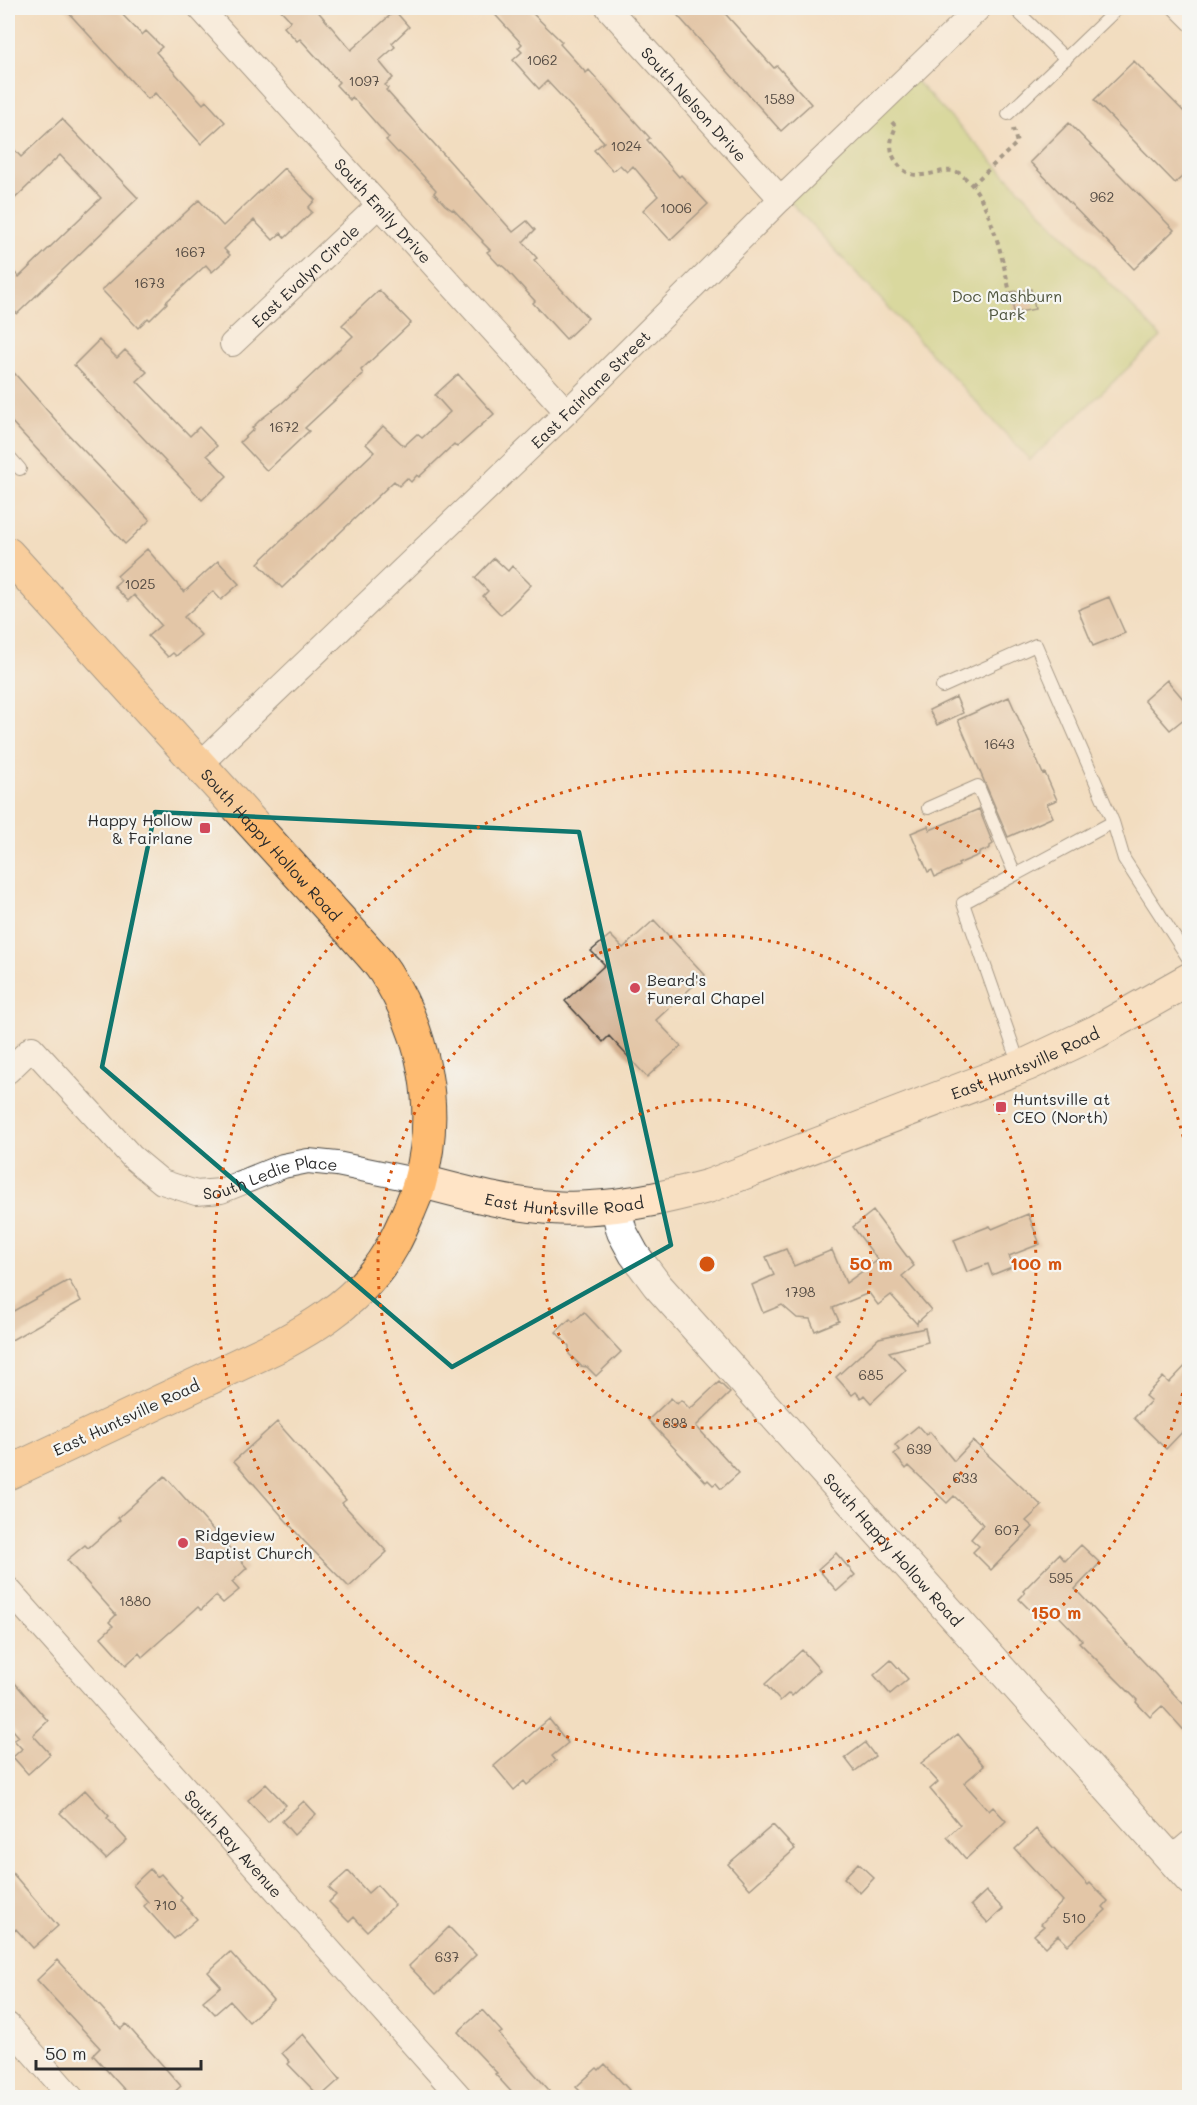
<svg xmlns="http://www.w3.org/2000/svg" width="1197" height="2105" font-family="Mali,sans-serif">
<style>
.green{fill:#bad277;stroke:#727e51;stroke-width:1.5}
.building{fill:#d0ac8b}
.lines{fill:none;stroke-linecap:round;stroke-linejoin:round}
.service-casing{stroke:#494641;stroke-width:14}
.minor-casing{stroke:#494641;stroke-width:26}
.tertiary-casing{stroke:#494641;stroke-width:32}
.secondary-casing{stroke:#494641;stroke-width:35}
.primary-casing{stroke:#494641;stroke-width:35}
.path{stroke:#494641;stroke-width:4;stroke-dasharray:4.5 4.5;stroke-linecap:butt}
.service{stroke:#fff;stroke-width:12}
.minor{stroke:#fff;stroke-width:24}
.tertiary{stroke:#fff;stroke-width:30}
.secondary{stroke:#ffe4c6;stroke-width:33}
.primary{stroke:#febb71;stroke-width:33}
.marked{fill:none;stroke:#0f766e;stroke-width:4.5;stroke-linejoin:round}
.ring{fill:none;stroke:#d5540f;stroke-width:3;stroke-dasharray:3 6}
.poi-dot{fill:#d1495b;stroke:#f6f6f2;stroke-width:2}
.labels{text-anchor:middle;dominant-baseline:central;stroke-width:4.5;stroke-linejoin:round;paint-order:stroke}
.number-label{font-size:14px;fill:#544b43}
.street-label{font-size:16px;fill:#2b2b2b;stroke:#f6f6f2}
.park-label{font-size:16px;fill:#4f553e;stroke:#f6f6f2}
.poi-label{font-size:16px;fill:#2b2b2b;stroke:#f6f6f2;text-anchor:start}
.centre{fill:#d5540f;stroke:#f6f6f2;stroke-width:3}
.ring-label{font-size:18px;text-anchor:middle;font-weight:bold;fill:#d5540f;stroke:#f6f6f2;stroke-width:4.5;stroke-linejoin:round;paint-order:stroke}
</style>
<rect width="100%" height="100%" fill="#f6f6f2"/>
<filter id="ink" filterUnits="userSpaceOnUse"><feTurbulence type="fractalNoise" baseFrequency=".0167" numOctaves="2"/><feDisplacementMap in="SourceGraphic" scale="12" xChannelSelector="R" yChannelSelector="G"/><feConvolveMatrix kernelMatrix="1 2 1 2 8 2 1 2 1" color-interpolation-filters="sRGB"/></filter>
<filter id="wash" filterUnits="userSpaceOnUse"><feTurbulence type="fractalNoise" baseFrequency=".008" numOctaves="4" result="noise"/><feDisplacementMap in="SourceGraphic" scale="24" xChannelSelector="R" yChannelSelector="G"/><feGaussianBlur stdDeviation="1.35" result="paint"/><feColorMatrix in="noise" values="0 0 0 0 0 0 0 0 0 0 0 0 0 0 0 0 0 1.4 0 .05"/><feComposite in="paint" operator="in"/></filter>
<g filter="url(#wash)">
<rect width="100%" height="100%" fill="#f2ddc0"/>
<path class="green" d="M 910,75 L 1161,337 L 1030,460 L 785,196 Z"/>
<g id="blocks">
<path class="building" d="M 64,8 L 116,8 L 142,35 L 146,31 L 162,47 L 156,52 L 203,104 L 206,101 L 225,122 L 201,144 L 155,93 L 148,99 Z
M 279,8 L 315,8 L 351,50 L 395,11 L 409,27 L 392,43 L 395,47 L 379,61 L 393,78 L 385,85 L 388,88 L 386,90 L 513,232 L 527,221 L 535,230 L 523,242 L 537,258 L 534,260 L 588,318 L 566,339 L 533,303 L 535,301 L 506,269 L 500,264 L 499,265 L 487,252 L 490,250 L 482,242 L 483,241 L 453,209 L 452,210 L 445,205 L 434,193 L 436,190 L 414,166 L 399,152 L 398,153 L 386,140 L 389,138 L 360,105 L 352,97 L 350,100 L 336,85 L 339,82 L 300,39 L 297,41 L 284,27 L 291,21 Z
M 489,8 L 527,8 L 562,42 L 560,44 L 586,73 L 589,70 L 650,138 L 647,140 L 679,177 L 681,175 L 708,204 L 670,240 L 643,210 L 658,196 L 633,166 L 627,172 L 620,165 L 613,171 L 594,150 L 604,142 L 547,81 L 539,89 L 513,60 L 522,52 L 518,48 L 522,44 Z
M 671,8 L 720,8 L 774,68 L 777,66 L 779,68 L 811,104 L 781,131 Z
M 1134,61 L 1190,118 L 1190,170 L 1175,183 L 1094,100 Z
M 62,119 L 138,198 L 17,314 L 8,303 L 8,266 L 19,277 L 101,198 L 60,155 L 8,205 L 8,143 L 21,157 Z
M 1069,123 L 1174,230 L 1134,269 L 1030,162 Z
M 284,168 L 315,200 L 308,208 L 312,212 L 285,238 L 281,233 L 273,240 L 254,220 L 224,249 L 230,255 L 221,264 L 212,272 L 206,265 L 166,302 L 167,303 L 150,320 L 148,318 L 138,328 L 102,290 L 199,200 L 223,226 Z
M 1031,289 L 1035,309 L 1014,313 L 1011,292 Z
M 379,290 L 411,323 L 361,370 L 363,374 L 305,428 L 309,431 L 267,471 L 240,442 L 254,429 L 252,428 L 260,420 L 282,403 L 353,336 L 342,325 Z
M 99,340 L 117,358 L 125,350 L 147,372 L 137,381 L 190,436 L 199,427 L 217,446 L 207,455 L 227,476 L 202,500 L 74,365 Z
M 8,366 L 67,433 L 150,520 L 125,544 L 8,418 Z
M 458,374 L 494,414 L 457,447 L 454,444 L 419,477 L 417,475 L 411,482 L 407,478 L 399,486 L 394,481 L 282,588 L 258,563 L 374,452 L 366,444 L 383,426 L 404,446 L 417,434 L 422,438 L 450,412 L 435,395 Z
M 147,549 L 184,592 L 218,561 L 239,584 L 221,600 L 213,591 L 184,617 L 201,635 L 176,656 L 173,653 L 168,657 L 148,636 L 161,625 L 134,595 L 128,601 L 114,586 L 121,580 L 117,576 Z
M 494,558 L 508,571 L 512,566 L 531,585 L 501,615 L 483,596 L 488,591 L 475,578 Z
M 1109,597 L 1125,633 L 1093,646 L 1078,610 Z
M 1167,680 L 1190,707 L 1190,714 L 1170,730 L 1144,700 Z
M 956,697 L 963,713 L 937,725 L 929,710 Z
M 1009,697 L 1043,774 L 1045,773 L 1057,800 L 1047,804 L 1053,817 L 1008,837 L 958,720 Z
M 979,809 L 993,844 L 990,846 L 990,848 L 979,853 L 979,855 L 958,864 L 959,866 L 935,877 L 932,870 L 928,872 L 911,833 L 928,826 L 930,830 Z
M 654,920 L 705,975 L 656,1020 L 681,1046 L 647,1077 L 609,1036 L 603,1042 L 565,1001 L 605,965 L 591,951 L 610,935 L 623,948 Z
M 873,1211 L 914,1266 L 902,1276 L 931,1310 L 919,1321 L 918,1320 L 917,1324 L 891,1295 L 878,1305 L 869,1293 L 833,1308 L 839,1321 L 815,1331 L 810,1319 L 797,1318 L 782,1305 L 763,1313 L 752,1285 L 774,1275 L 766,1257 L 786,1249 L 794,1266 L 832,1250 L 846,1283 L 878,1260 L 853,1227 Z
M 1028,1214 L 1040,1244 L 1009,1256 L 1014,1266 L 992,1275 L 988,1264 L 967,1272 L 954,1240 L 990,1226 L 992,1229 Z
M 69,1280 L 81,1301 L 8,1342 L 8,1314 Z
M 584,1312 L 621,1352 L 596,1376 L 587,1367 L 581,1366 L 569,1354 L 569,1346 L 556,1332 L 570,1319 L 573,1322 Z
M 925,1328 L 928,1342 L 889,1352 L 906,1370 L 871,1403 L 864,1395 L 861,1398 L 856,1392 L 852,1395 L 836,1377 L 879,1338 Z
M 1190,1361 L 1190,1424 L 1166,1449 L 1134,1418 L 1151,1401 L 1145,1396 L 1163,1377 L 1169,1383 Z
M 719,1382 L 730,1393 L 696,1426 L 739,1473 L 721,1489 L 716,1483 L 713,1485 L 708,1480 L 706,1482 L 648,1420 L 671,1398 L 677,1404 L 681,1400 L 690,1409 Z
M 277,1422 L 346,1500 L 342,1503 L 387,1552 L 349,1587 L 302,1539 L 234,1461 Z
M 918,1426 L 926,1435 L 930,1432 L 954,1461 L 973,1441 L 1042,1506 L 1026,1521 L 1033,1527 L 991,1570 L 973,1552 L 979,1546 L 971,1539 L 983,1525 L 979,1520 L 954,1496 L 947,1503 L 909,1466 L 906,1469 L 894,1454 L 899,1450 L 895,1445 Z
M 165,1476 L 247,1568 L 232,1582 L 239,1590 L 223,1603 L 216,1596 L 201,1610 L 198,1607 L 142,1657 L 139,1653 L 126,1665 L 101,1637 L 113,1626 L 109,1622 L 116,1615 L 67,1560 L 85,1545 L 88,1548 L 120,1520 L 118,1518 Z
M 1081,1545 L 1100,1563 L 1075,1589 L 1190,1711 L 1190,1737 L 1162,1706 L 1150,1717 L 1136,1702 L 1137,1700 L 1079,1642 L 1082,1640 L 1053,1610 L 1040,1620 L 1019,1599 L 1025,1593 L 1023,1591 L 1059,1554 L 1065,1561 Z
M 836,1553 L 855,1575 L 837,1591 L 818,1569 Z
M 802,1650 L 820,1670 L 792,1696 L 789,1693 L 780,1701 L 765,1684 Z
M 891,1660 L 908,1679 L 890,1694 L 874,1675 Z
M 8,1675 L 48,1721 L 33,1735 L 50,1754 L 28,1774 L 13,1757 L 22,1749 L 14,1740 L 19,1737 L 8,1724 Z
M 549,1719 L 568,1743 L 552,1756 L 556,1761 L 527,1785 L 524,1781 L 514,1790 L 494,1766 Z
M 958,1734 L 984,1766 L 964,1783 L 989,1811 L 993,1807 L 1006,1821 L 966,1859 L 947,1837 L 960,1825 L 930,1789 L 938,1782 L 921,1763 Z
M 865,1743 L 875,1756 L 855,1771 L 845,1758 Z
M 266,1784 L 286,1805 L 268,1822 L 248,1800 Z
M 85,1790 L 109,1816 L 107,1818 L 127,1840 L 106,1859 L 60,1813 Z
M 304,1801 L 316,1814 L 294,1835 L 282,1821 Z
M 773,1825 L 795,1849 L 750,1889 L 728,1864 Z
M 1036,1829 L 1088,1885 L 1090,1883 L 1108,1901 L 1103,1907 L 1106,1910 L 1068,1945 L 1058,1935 L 1046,1947 L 1034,1935 L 1044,1926 L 1041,1924 L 1063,1901 L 1015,1849 Z
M 858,1863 L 874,1878 L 860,1893 L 844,1878 Z
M 8,1868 L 58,1926 L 33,1948 L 16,1929 L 8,1937 Z
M 150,1869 L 157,1877 L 161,1874 L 182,1898 L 180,1900 L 197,1919 L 174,1939 L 144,1906 L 148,1902 L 133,1885 Z
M 348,1871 L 368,1893 L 377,1885 L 395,1905 L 367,1931 L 354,1917 L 349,1922 L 329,1902 L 336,1895 L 329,1888 Z
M 986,1891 L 1003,1909 L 988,1923 L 971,1905 Z
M 449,1927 L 476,1955 L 436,1994 L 409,1966 Z
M 230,1952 L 273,2000 L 249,2022 L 230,2001 L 215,2014 L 203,2001 L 221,1986 L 208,1972 Z
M 58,1960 L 121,2029 L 126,2024 L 181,2086 L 169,2097 L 131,2097 L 93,2055 L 100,2048 L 37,1980 Z
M 482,2010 L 502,2032 L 499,2034 L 549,2090 L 540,2097 L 516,2097 L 495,2074 L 497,2073 L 458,2032 Z
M 303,2034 L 340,2079 L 320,2097 L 288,2064 L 290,2062 L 282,2053 Z
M 605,2064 L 629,2090 L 620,2097 L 586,2097 L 576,2087 L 597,2068 L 599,2070 Z"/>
</g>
</g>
<g filter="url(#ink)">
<use href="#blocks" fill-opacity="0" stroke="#494641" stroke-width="1.5"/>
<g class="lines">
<defs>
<path id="service" d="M 1014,8 L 1066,59
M 1173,8 L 1190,25
M 1008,114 L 1118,8
M 8,455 L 20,469
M 942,687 L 1036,645 L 1113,822
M 928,808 L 978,786 L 1015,874
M 1020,1066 L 963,903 L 1113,822 L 1124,859 L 1190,961"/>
<g id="minor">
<path id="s1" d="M 200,8 L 567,412"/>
<path id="s2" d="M 608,8 L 781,199"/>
<path id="s3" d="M 232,344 L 378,206"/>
<path id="s4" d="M 198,766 L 567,412 L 781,199 L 979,8"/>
<path id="s5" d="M 8,1071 L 32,1048 L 132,1157 L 162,1182 L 196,1193 L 221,1191 L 283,1166 L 308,1161 L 337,1164 L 420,1181"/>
<path id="s6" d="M 8,1589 L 461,2098"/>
<path d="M 1171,1859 L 1190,1843"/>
<path d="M 8,2025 L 72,2098"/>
</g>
<g id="tertiary">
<path id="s7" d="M 615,1205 L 622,1232 L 634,1254 L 657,1285 L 1190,1880"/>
</g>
<g id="secondary">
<path id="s8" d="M 420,1181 C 466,1193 512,1206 560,1208 C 610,1210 660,1199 709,1186 L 1028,1064 L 1096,1032 L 1190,979"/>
</g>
<g id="primary">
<path id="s9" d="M 8,554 L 353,934 C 363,946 376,958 385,972 C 425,1034 440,1110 420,1181 C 418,1191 413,1201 409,1211 C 399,1234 388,1258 371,1277 C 346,1307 313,1327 280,1345 L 8,1473"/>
</g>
</defs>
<use href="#service" class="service-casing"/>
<use href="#minor" class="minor-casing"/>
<use href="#tertiary" class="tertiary-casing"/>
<use href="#secondary" class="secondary-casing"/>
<use href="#primary" class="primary-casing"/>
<path class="path" d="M 892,122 L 896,127 C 891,137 889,147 894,158 C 912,191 938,165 957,172 C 962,174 967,180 971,184 C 992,207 1004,266 1011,297
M 972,185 L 1017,143 L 1013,129"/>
<use href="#service" class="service"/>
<use href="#minor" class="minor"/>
<use href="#tertiary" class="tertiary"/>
<use href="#secondary" class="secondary"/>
<use href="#primary" class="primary"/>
</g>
</g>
<path d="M0 0H1197V2105H0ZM 155,812 L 579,832 L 671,1245 L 452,1367 L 102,1067 Z" fill="#f2ddc0" fill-opacity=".55" fill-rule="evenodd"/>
<path class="marked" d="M 155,812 L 579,832 L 671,1245 L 452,1367 L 102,1067 Z"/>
<g class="ring">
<circle cx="707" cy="1264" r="164"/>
<circle cx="707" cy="1264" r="329"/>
<path d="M1189 1367A493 493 0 1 1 1189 1161"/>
</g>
<g class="poi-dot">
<rect x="199" y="822" width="12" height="12" rx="3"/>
<circle cx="635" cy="988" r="6"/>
<rect x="995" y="1101" width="12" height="12" rx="3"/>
<circle cx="183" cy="1543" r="6"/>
</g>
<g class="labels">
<g class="number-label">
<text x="542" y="59">1062</text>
<text x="364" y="80">1097</text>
<text x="779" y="98">1589</text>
<text x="626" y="145">1024</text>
<text x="1102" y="196">962</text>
<text x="676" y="207">1006</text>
<text x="190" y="251">1667</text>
<text x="149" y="282">1673</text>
<text x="284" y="426">1672</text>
<text x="140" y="583">1025</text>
<text x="999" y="743">1643</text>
<text x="800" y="1291">1798</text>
<text x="871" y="1374">685</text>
<text x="675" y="1422">698</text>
<text x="919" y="1448">639</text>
<text x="965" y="1477">633</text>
<text x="1007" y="1529">607</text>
<text x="1061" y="1577">595</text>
<text x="135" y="1600">1880</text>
<text x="165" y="1904">710</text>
<text x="1074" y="1917">510</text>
<text x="447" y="1956">637</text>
</g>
<g class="street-label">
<text stroke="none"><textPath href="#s2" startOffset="129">South Nelson Drive</textPath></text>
<text stroke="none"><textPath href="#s1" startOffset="273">South Emily Drive</textPath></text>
<text stroke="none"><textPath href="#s3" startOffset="100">East Evalyn Circle</textPath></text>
<text stroke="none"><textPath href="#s4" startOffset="544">East Fairlane Street</textPath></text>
<text stroke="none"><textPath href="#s9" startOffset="392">South Happy Hollow Road</textPath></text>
<text stroke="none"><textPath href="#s8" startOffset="633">East Huntsville Road</textPath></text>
<text stroke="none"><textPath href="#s5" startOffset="333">South Ledie Place</textPath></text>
<text stroke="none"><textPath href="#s8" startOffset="147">East Huntsville Road</textPath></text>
<text transform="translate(126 1417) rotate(-25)">East Huntsville Road</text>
<text stroke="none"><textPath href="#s7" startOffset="446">South Happy Hollow Road</textPath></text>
<text stroke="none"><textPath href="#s6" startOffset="340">South Ray Avenue</textPath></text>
</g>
<g class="park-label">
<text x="1007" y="295">Doc Mashburn<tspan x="1007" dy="18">Park</tspan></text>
</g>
<g class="poi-label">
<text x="193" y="819" text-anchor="end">Happy Hollow<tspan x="193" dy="18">&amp; Fairlane</tspan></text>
<text x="647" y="979">Beard's<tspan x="647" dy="18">Funeral Chapel</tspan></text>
<text x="1013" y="1098">Huntsville at<tspan x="1013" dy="18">CEO (North)</tspan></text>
<text x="195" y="1534">Ridgeview<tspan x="195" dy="18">Baptist Church</tspan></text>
</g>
</g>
<circle cx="707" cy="1264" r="9" class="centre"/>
<g class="ring-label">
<text x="871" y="1270">50 m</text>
<text x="1036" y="1270">100 m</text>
<text x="1056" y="1619">150 m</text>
</g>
<rect width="1197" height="2105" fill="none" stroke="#f6f6f2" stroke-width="30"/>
<path d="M36 2060v9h165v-9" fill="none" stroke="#2b2b2b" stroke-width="3"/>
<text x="45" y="2060" font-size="18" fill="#2b2b2b" stroke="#f6f6f2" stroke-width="4.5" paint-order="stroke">50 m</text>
</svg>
